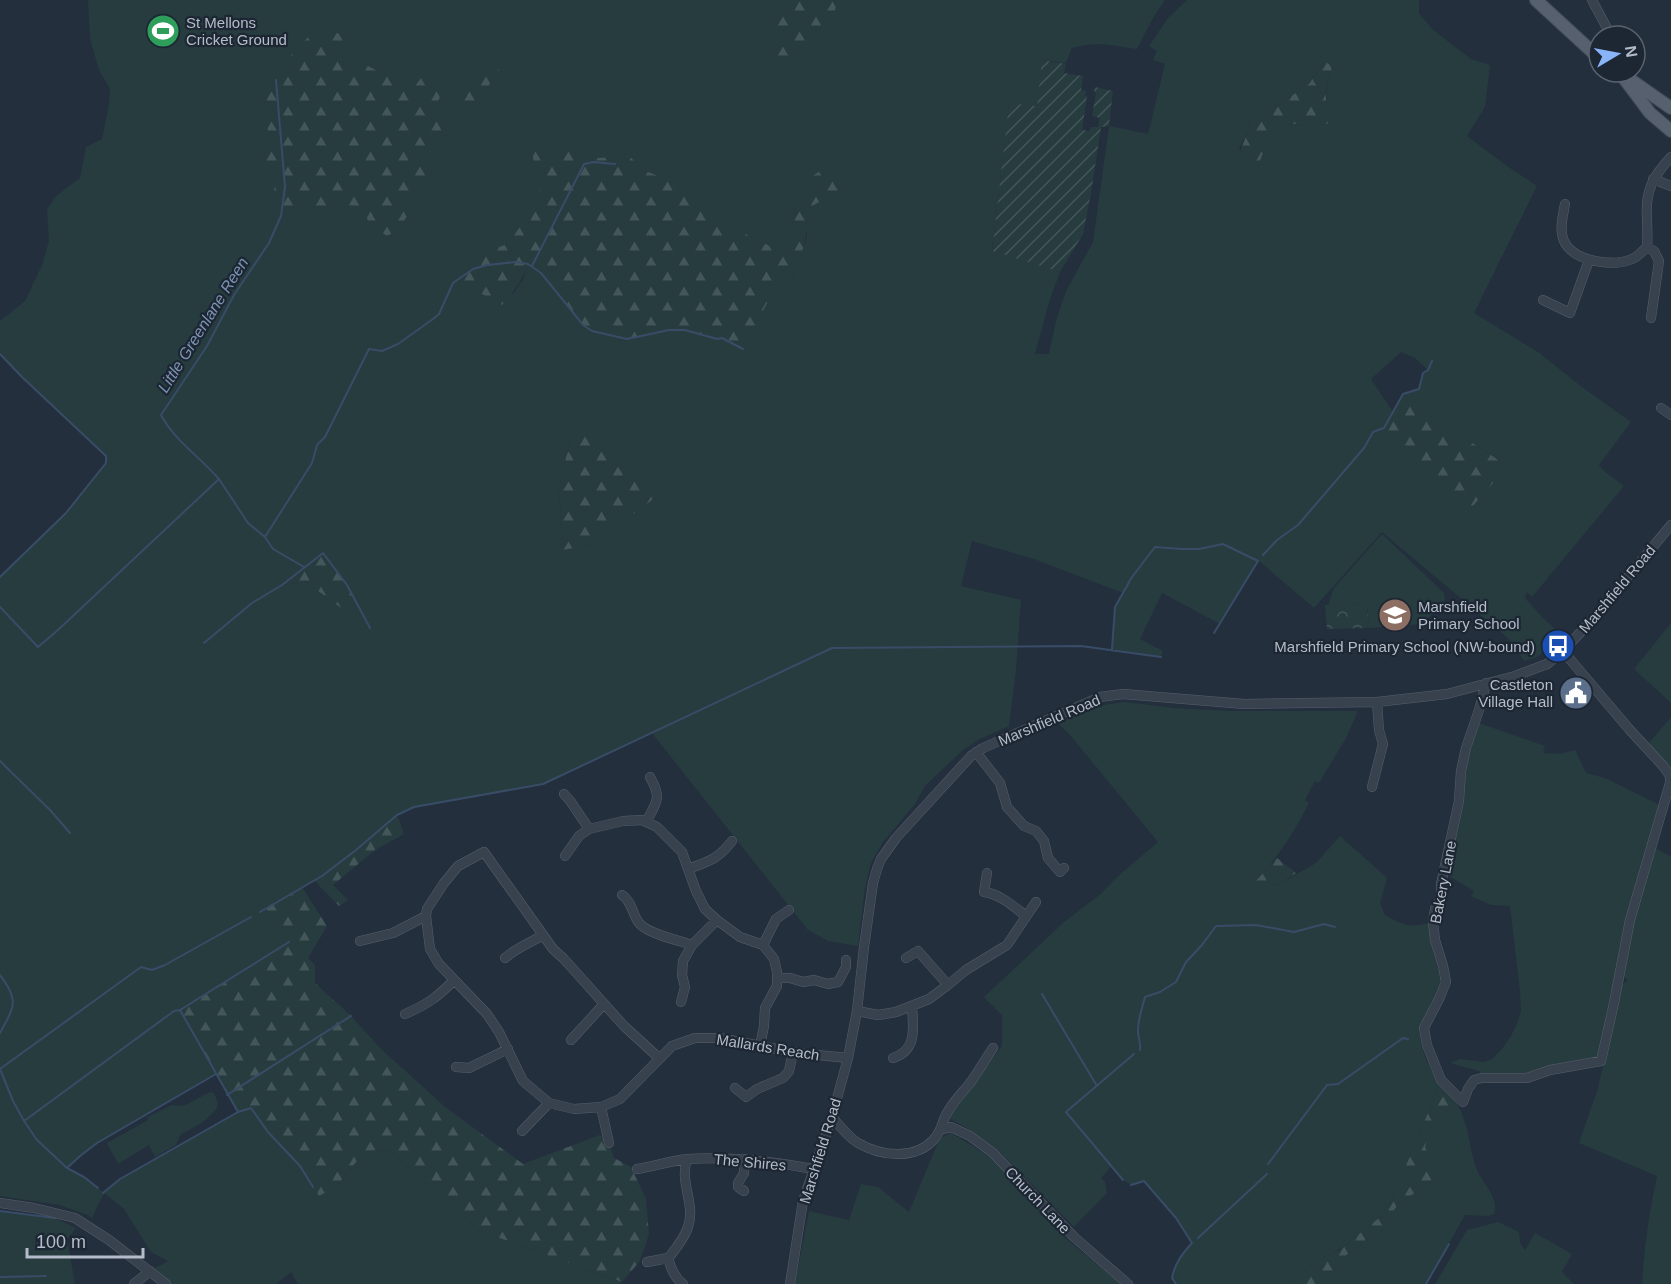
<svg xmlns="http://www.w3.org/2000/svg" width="1671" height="1284" font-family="Helvetica,sans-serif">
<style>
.grass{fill:#263c3f;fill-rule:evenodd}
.forest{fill:url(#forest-firs)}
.park{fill:url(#park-crowns)}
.garden{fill:url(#garden-furrows)}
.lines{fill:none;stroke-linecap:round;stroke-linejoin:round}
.stream{stroke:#394c67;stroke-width:2}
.minor-casing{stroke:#565f6c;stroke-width:10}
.major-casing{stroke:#414a57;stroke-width:14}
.minor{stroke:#38414e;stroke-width:9}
.major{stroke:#56606e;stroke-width:12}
.labels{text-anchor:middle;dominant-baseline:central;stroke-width:4.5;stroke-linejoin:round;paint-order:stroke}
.poi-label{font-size:15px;fill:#b4bcc9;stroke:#1d2633;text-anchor:start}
.street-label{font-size:15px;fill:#b4bcc9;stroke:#1d2633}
.water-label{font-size:16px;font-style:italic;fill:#7c92b1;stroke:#1d2633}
</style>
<defs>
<pattern id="forest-firs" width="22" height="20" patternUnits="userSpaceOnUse" patternTransform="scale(1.5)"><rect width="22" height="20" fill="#263c3f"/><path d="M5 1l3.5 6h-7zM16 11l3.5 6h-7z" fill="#435659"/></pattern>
<pattern id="park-crowns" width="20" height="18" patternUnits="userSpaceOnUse" patternTransform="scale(1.5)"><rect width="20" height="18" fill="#263c3f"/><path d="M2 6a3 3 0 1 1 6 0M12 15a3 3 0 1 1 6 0" fill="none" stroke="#435659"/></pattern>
<pattern id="garden-furrows" width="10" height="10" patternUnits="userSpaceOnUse" patternTransform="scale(1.5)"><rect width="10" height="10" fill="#263c3f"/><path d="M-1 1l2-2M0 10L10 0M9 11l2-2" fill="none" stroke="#435659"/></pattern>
</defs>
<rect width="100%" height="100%" fill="#242f3e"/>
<path class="grass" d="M 88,0 L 1165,0 L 1154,16 L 1137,49 C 1111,45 1098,41 1072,48 L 1066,63 L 1043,60 L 1037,106 L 1009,104 L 992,250 L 1060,272 L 1050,299 L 1035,354 L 1049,354 L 1056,321 L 1066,291 L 1093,242 L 1109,126 L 1148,134 L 1165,64 L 1153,60 L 1157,51 L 1149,46 L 1168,18 L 1187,0 L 1419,0 L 1419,13 L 1432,29 L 1471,59 L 1490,65 L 1485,107 L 1467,136 L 1507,166 L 1537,186 L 1474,313 L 1538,352 L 1582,387 L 1631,422 L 1599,465 L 1604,471 L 1624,486 L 1532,597 L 1527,592 L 1525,598 L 1544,619 L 1563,636 L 1537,657 L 1524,661 L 1508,638 L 1382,532 L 1314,608 L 1259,561 L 1220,624 L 1162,593 L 1140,639 L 1163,651 L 1161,657 L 1112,649 L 1115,607 L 1123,593 L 1034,559 L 972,541 L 961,586 L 1021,600 L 1016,670 L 1009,726 L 978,740 L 963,750 L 925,786 L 915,804 L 883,842 L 871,863 L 865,888 L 858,946 L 828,941 L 808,930 L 652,733 L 543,784 L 414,807 L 397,815 L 356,850 L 322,876 L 266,908 L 272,920 L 289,942 L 180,1010 L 216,1074 L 97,1143 L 80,1156 L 68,1168 L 84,1177 L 104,1193 L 120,1179 L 238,1112 L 251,1108 L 268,1132 L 300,1166 L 313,1187 L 337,1186 L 365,1151 L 389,1150 L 480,1231 L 622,1282 L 620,1284 L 298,1284 L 291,1272 L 276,1284 L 166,1284 L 150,1271 L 168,1261 L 151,1252 L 124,1209 L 104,1193 L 92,1218 L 88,1215 L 59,1205 L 0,1196 L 0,577 L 66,513 L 106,463 L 106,455 L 22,377 L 0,354 L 0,321 L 25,301 L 42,265 L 49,241 L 47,209 L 56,196 L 80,178 L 86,147 L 102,139 L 109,105 L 110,89 L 99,70 L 90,39 ZM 1324,62 L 1333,66 C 1328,80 1324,91 1328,106 L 1308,126 C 1303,126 1297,124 1293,124 C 1270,127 1264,153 1256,168 L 1239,149 L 1248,131 L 1252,112 L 1278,105 L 1309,84 ZM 678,183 C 702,202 740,236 770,246 C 776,248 782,246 788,245 L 797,203 L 812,206 L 807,226 L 807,236 L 792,279 L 777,283 L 722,338 L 717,339 L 685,330 L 669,330 L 627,339 L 592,331 L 583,325 L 575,315 L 541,273 L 532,266 ZM 528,264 L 523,279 L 513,294 L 466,284 L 457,279 ZM 1401,352 L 1415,358 L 1428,370 L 1423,373 L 1419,389 L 1403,394 L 1427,414 L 1508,466 L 1421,477 L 1406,456 L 1379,430 L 1384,428 L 1393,412 L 1371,379 ZM 577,424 L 640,468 L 651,501 L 590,545 L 563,549 L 559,488 L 569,444 ZM 323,554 L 352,616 L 306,582 L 283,585 L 304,567 Z
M 1382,534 L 1444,593 L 1445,603 L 1421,624 L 1369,628 L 1367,603 L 1328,605 L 1334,588 Z
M 1671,623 L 1671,703 L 1634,669 Z
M 1125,702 L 1174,708 L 1230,711 L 1358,711 L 1346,738 L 1319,783 L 1315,781 L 1305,800 L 1309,803 C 1294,833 1276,860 1253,885 L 1276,886 L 1316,863 L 1340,836 L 1387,878 L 1380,903 L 1385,915 C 1403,925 1409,928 1429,923 L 1432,948 L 1441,979 L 1439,992 L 1430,1004 L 1430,1008 C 1410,1035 1425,1059 1440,1084 L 1392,1199 L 1379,1218 L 1363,1232 L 1337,1251 L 1325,1256 L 1288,1284 L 1176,1284 L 1172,1278 C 1175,1263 1182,1254 1192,1243 L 1176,1218 L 1144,1181 L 1131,1185 L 1123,1180 L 1111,1167 L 1101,1178 L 1105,1182 L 1107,1193 L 1074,1227 L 1000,1152 L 973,1132 L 949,1118 L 1002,1046 L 1002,1015 L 984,997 L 1064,922 L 1102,893 L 1117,877 L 1158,842 L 1070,735 L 1058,723 L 1103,705 Z
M 1671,717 L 1671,771 L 1647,745 Z
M 1476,722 L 1545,746 L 1543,753 L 1560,754 L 1575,750 L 1586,773 L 1605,778 L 1660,805 L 1598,1058 L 1523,1076 L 1481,1075 L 1479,1071 L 1450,1063 L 1460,1059 L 1484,1062 L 1492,1059 L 1502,1049 L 1511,1036 L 1517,1024 L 1521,1011 L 1520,992 L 1510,906 L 1491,905 L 1471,896 L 1474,891 L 1446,874 L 1464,764 Z
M 1654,847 L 1671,857 L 1671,1284 L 1642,1284 C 1644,1248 1649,1212 1657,1176 L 1579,1143 L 1598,1088 L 1621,986 L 1628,980 L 1623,976 L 1635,917 Z
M 210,1092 L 214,1093 L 218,1103 L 217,1108 L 213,1113 L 203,1122 L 180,1135 L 176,1145 L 155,1157 L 149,1145 L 118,1164 L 107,1143 L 148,1120 L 147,1117 L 172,1105 L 182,1106 L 187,1104 Z
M 1456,1102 C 1470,1125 1468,1144 1476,1167 C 1481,1182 1500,1198 1494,1214 L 1488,1216 L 1465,1215 L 1426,1284 L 1314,1284 L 1333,1270 L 1341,1259 L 1368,1239 L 1379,1234 L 1385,1227 L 1392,1213 L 1399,1203 L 1426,1186 L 1435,1168 L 1424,1147 L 1431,1127 Z
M 951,1133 L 973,1146 L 993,1159 L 1065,1238 L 1121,1284 L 795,1284 L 809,1211 L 849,1220 L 861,1184 L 878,1187 L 909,1212 L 939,1140 L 944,1136 Z
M 0,1211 L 55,1218 L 76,1228 L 67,1239 L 75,1284 L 0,1284 Z
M 1498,1222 L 1519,1232 L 1520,1243 L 1525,1250 L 1535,1233 L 1572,1254 L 1562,1272 L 1574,1284 L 1435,1284 L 1467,1230 Z"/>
<path class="forest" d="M 781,0 L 837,0 L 833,21 L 810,49 L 781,60 L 774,52 Z
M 323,29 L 347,36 L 339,55 L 341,64 L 354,71 L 358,64 L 362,63 L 413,89 L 421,78 L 467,95 L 476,70 L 491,64 L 499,70 L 485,91 L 471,105 L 441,95 L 438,101 L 446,112 L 444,120 L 439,124 L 442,132 L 433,147 L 422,148 L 429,182 L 398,230 L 387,236 L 369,224 L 363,207 L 338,204 L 327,208 L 301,204 L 290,212 L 272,210 L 274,199 L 275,175 L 260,163 L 271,139 L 258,101 L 271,77 L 311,34 Z
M 1324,62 L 1333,65 C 1329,79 1320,97 1331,109 L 1331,123 C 1323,124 1315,126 1308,126 C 1303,126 1298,124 1294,124 C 1272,126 1263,152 1257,169 C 1251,163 1244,160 1239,154 L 1248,131 L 1252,111 L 1278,105 L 1309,84 Z
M 542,146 L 561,153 L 578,149 L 598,158 L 629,156 L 645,171 L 678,183 L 718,215 L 749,236 L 770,246 L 778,247 L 788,244 L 797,203 L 814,175 L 826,167 L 840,191 L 812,206 C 805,233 804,264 786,287 L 777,284 L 743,349 L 722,338 L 717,339 L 685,330 L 669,330 L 627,339 L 592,331 L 583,325 L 541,273 L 529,264 C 520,282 516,290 502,305 C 484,296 469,285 451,276 L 463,268 L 468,257 L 508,244 L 522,224 L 534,204 L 542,185 L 541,173 L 534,163 L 532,152 Z
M 1403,394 L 1427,414 L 1508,466 L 1471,508 L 1421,477 L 1406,456 L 1379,430 L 1384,428 Z
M 577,423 L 640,468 L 655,487 L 654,496 L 651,501 L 590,545 L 563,550 L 559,488 L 569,444 Z
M 323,553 L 347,585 L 365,618 L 352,616 L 306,582 L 282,585 Z
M 397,815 L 404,834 L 375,850 L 333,885 L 348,900 L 339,906 L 314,880 L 356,850 Z
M 1277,858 L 1296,873 C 1282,883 1269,893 1252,885 Z
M 302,887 L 327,926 L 308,958 L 315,965 L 315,983 L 351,1016 L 381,1049 L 445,1107 L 523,1164 L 600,1135 L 609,1143 L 614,1158 L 631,1167 L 646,1199 L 649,1234 L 640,1261 L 622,1282 L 480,1231 L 389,1150 L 365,1151 L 337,1186 L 319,1196 L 300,1166 L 268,1132 L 251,1108 L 238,1112 L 180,1010 L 289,943 L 272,920 L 266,908 Z
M 1440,1084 L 1456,1102 L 1431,1127 L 1425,1147 L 1435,1168 L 1433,1178 L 1426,1186 L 1399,1203 L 1392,1213 L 1385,1227 L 1379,1234 L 1368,1239 L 1341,1259 L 1333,1270 L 1319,1282 L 1314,1284 L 1288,1284 L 1325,1256 L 1338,1251 L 1379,1218 L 1392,1199 Z"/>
<path class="park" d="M 1367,603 L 1369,628 L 1327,629 L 1325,605 Z"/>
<path class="garden" d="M 1042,60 L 1066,64 L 1064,73 L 1083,76 L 1081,90 L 1086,91 L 1085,96 L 1087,96 L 1082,130 L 1090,131 L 1091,127 L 1098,127 L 1100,118 L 1092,116 L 1096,93 L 1094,92 L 1095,87 L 1113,91 L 1109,126 L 1101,127 L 1091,193 L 1083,234 L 1060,272 L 992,251 L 1009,103 L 1037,106 Z"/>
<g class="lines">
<path class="stream" d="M 532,266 L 584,164 L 594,162 L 615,164
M 0,354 L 22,377 L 106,456 L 106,463 L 66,513 L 0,577
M 219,479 L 248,523 L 265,537 L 273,549 L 304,567
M 265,537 L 312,463 L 317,445 L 325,437 L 369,349 L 382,351 L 389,348 L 398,344 L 433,319 L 439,314 L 453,283 L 473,269 L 487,265 L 516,262 L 528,264 L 541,273 L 575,315 L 583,325 L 592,331 L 627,339 L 669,330 L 685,330 L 717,339 L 722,338 L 743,349
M 1263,555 L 1277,540 L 1298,525 L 1364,448 L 1373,432 L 1384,428 L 1403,394 L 1419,389 L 1423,373 L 1428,370 L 1432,361
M 0,607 L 38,647 L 58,630 L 219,479 C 201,458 174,440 161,415 L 207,346 L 234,295 L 269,243 L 281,216 L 285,187 L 276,80
M 204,643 L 252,603 L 282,585 L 323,553 L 347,585 L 370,628
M 1112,649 L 1115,607 L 1132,577 L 1155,547 L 1181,549 L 1199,549 L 1223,544 L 1258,561 L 1214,633
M 0,761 L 51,811 L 70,833
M 260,912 L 322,876 L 356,850 L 397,815 L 414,807 L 543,784 L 832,648 L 1081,646 L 1161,657
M 0,975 C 20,1001 14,1007 0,1033
M 1042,994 L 1097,1086
M 180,1010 L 238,1112
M 1140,1050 C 1141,1043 1138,1038 1138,1031 C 1138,1019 1142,1008 1145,997 L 1160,992 L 1176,982 L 1186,962 L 1202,945 L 1216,926 L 1256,925 L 1294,932 L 1324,924 L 1335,927
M 0,1069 L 141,967 L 152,970 L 165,965 L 251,917
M 0,1069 L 13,1101 L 24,1121 L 37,1140 L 67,1168 L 84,1177 L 98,1188
M 227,1095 L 351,1016
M 24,1121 L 174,1011 L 180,1010 L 289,942
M 1268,1164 L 1327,1085 L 1338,1084 L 1403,1038 L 1408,1039
M 67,1168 L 80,1156 L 97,1143 L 216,1074
M 1123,1180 L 1066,1112 L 1134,1054
M 1131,1185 L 1144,1181 L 1176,1218 L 1192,1243 C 1182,1254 1175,1263 1172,1278 L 1176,1284
M 103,1193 L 120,1179 L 238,1112 L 251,1108 L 268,1132 L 300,1166 L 313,1187
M 0,1211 L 55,1218
M 1198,1238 L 1267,1174
M 0,1277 L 46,1276
M 1426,1284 L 1449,1244"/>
<defs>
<path id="minor" d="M 1592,0 L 1608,30 L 1608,36
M 1653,179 L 1671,186
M 1565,204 C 1563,215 1559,230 1564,241 C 1574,262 1613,267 1632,259 C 1638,257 1642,251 1647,247
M 1543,300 L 1570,313 L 1589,260
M 1651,318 L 1659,261 L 1654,251 L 1647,247 C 1648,237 1647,228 1647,218 C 1645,191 1653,176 1671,157
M 1661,408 L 1671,415
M 1486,683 L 1480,707 L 1466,748 L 1461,771 L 1459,801 L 1441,884 L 1441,898 L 1435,909 L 1433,923 L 1435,940 L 1443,966 L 1446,982 L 1440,997 L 1424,1028 L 1427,1045 L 1441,1080 L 1463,1102 L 1468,1089 L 1474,1080 L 1482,1078 L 1527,1078 L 1550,1070 L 1601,1061 L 1614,1003 L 1630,920 L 1670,783 L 1670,776 L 1664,767 L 1629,729 L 1563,651
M 976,752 L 1000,783 L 1007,807 L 1024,826 L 1036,831 L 1044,841 L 1048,858 L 1060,872 L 1064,868
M 1372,787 L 1383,744 L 1379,730 L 1377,702
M 564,794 L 571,802 L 589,829 L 623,821 L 642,820 L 657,827 L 682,852 L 696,891 L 705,909 L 717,920 L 740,937 L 763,945 L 774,959 L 777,972 L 777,986 L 765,1008 L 764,1026 L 760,1046
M 646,822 C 657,802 662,798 650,777
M 565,856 L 579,836 L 589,829
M 688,869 C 710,861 718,859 732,841
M 987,873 L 984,892 C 1000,894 1013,906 1026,916
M 622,895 C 632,901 632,914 639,923 C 648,934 678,940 692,945
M 360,941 L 393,933 L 426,916
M 763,945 L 776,919 L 789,910
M 505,958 C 516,948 530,943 543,935
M 906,958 L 918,951 L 948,985
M 777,978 L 790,978 L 803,982 L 814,980 L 828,984 L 838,982 L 846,967 L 846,960
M 681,1002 L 685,987 L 682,975 L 683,961 L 692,945 L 717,920
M 857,1011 L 878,1015 L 896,1012 L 929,999 L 948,985 L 966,970 L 1007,945 L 1036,902
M 405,1014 C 426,1005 438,997 454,980
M 571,1040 L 604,1004
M 659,1058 L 624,1026 L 564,959 L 553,949 L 484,852 L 458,866 L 444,883 L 427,909 L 426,916 L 430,949 L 439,964 L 487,1014 L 499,1032 L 523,1081 L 549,1103 L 574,1109 L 601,1107 L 620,1099 L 672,1046 L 695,1038 L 720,1038 L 797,1053 L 848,1058
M 893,1058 C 918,1050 913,1027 912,1006
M 456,1067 L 469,1068 L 508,1049
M 735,1088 L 746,1097 L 757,1089 L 783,1078 L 789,1071 L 793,1052
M 601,1107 L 609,1143
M 832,1117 C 840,1126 848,1137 858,1143 C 882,1157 917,1160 935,1138 C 942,1130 942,1121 947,1113 C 953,1102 962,1093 970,1083 C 978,1072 985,1060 993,1048
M 942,1129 L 951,1127 L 970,1136 L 993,1153 L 1074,1237 L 1128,1284
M 522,1131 L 549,1103
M 637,1169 C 654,1166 671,1161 687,1159 C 730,1156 771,1161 813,1169
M 744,1191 L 738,1187 L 738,1183 L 744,1173 L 745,1159
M 0,1203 L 34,1208 L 75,1218 L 109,1240 L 166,1284
M 668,1258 C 671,1268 674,1277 683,1284
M 647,1262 L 668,1258 L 670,1256 C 677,1247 685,1237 688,1227 C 696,1204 679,1183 687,1159
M 134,1284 L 150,1271
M 790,1284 L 803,1201 L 832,1117 L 848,1058 L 857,1011 L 864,947 L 873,883 L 877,869 L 881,859 L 896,838 L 971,756 L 983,748 L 1100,697 L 1123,694 L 1244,704 L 1377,702 L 1447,694 L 1515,676 L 1547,664 L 1563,651 L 1593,619 L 1671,525"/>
<path id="major" d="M 1536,0 L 1599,58
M 1620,73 L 1650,113 L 1671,131
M 1628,78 L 1671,108"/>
</defs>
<use href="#minor" class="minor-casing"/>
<use href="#major" class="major-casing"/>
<use href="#minor" class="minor"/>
<use href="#major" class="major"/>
</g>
<defs>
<symbol id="stadium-disc" viewBox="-11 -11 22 22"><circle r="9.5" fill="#2e9e5b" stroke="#1d2633"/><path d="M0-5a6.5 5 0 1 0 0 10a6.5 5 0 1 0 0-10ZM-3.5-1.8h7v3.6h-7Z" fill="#fff"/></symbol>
<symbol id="school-disc" viewBox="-11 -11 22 22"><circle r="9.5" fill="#8d6e63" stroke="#1d2633"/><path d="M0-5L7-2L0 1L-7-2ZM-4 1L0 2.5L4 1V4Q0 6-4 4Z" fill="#fff"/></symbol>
<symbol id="bus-disc" viewBox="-11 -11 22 22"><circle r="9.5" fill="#1a4fb4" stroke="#1d2633"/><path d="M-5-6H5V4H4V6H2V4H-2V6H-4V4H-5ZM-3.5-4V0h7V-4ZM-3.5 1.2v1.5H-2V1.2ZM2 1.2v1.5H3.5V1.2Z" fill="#fff"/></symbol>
<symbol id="civic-disc" viewBox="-11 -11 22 22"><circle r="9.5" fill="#5c6f8a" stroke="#1d2633"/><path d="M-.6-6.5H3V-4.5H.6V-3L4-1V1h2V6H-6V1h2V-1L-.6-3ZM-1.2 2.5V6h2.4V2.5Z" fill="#fff"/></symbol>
</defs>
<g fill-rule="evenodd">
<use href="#stadium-disc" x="144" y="12" width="38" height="38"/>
<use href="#school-disc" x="1376" y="596" width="38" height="38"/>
<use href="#bus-disc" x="1539" y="627" width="38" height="38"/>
<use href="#civic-disc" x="1557" y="674" width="38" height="38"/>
</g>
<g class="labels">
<g class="poi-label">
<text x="186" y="22">St Mellons<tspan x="186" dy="17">Cricket Ground</tspan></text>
<text x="1418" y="606">Marshfield<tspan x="1418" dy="17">Primary School</tspan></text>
<text x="1535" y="646" text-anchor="end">Marshfield Primary School (NW-bound)</text>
<text x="1553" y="684" text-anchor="end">Castleton<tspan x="1553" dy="17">Village Hall</tspan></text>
</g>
<g class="street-label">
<text transform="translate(1617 589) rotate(-50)">Marshfield Road</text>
<text transform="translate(1049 720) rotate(-23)">Marshfield Road</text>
<text transform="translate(1443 882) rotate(-79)">Bakery Lane</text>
<text transform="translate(768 1047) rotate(9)">Mallards Reach</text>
<text transform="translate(820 1151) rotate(-73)">Marshfield Road</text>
<text transform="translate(750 1162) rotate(5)">The Shires</text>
<text transform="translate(1038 1200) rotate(46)">Church Lane</text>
</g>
<g class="water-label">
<text transform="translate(203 325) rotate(-58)">Little Greenlane Reen</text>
</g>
</g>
<g transform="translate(1617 54) rotate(80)"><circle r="28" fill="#1d2633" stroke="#59626f" stroke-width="1.5"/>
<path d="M0-4.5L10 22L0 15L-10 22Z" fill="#8ab4f8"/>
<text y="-9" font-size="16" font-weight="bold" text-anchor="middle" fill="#b4bcc9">N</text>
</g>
<path d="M27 1248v9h116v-9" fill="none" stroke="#b4bcc9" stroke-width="3"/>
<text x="36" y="1248" font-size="18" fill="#b4bcc9" stroke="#1d2633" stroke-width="4.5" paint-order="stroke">100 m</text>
</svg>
